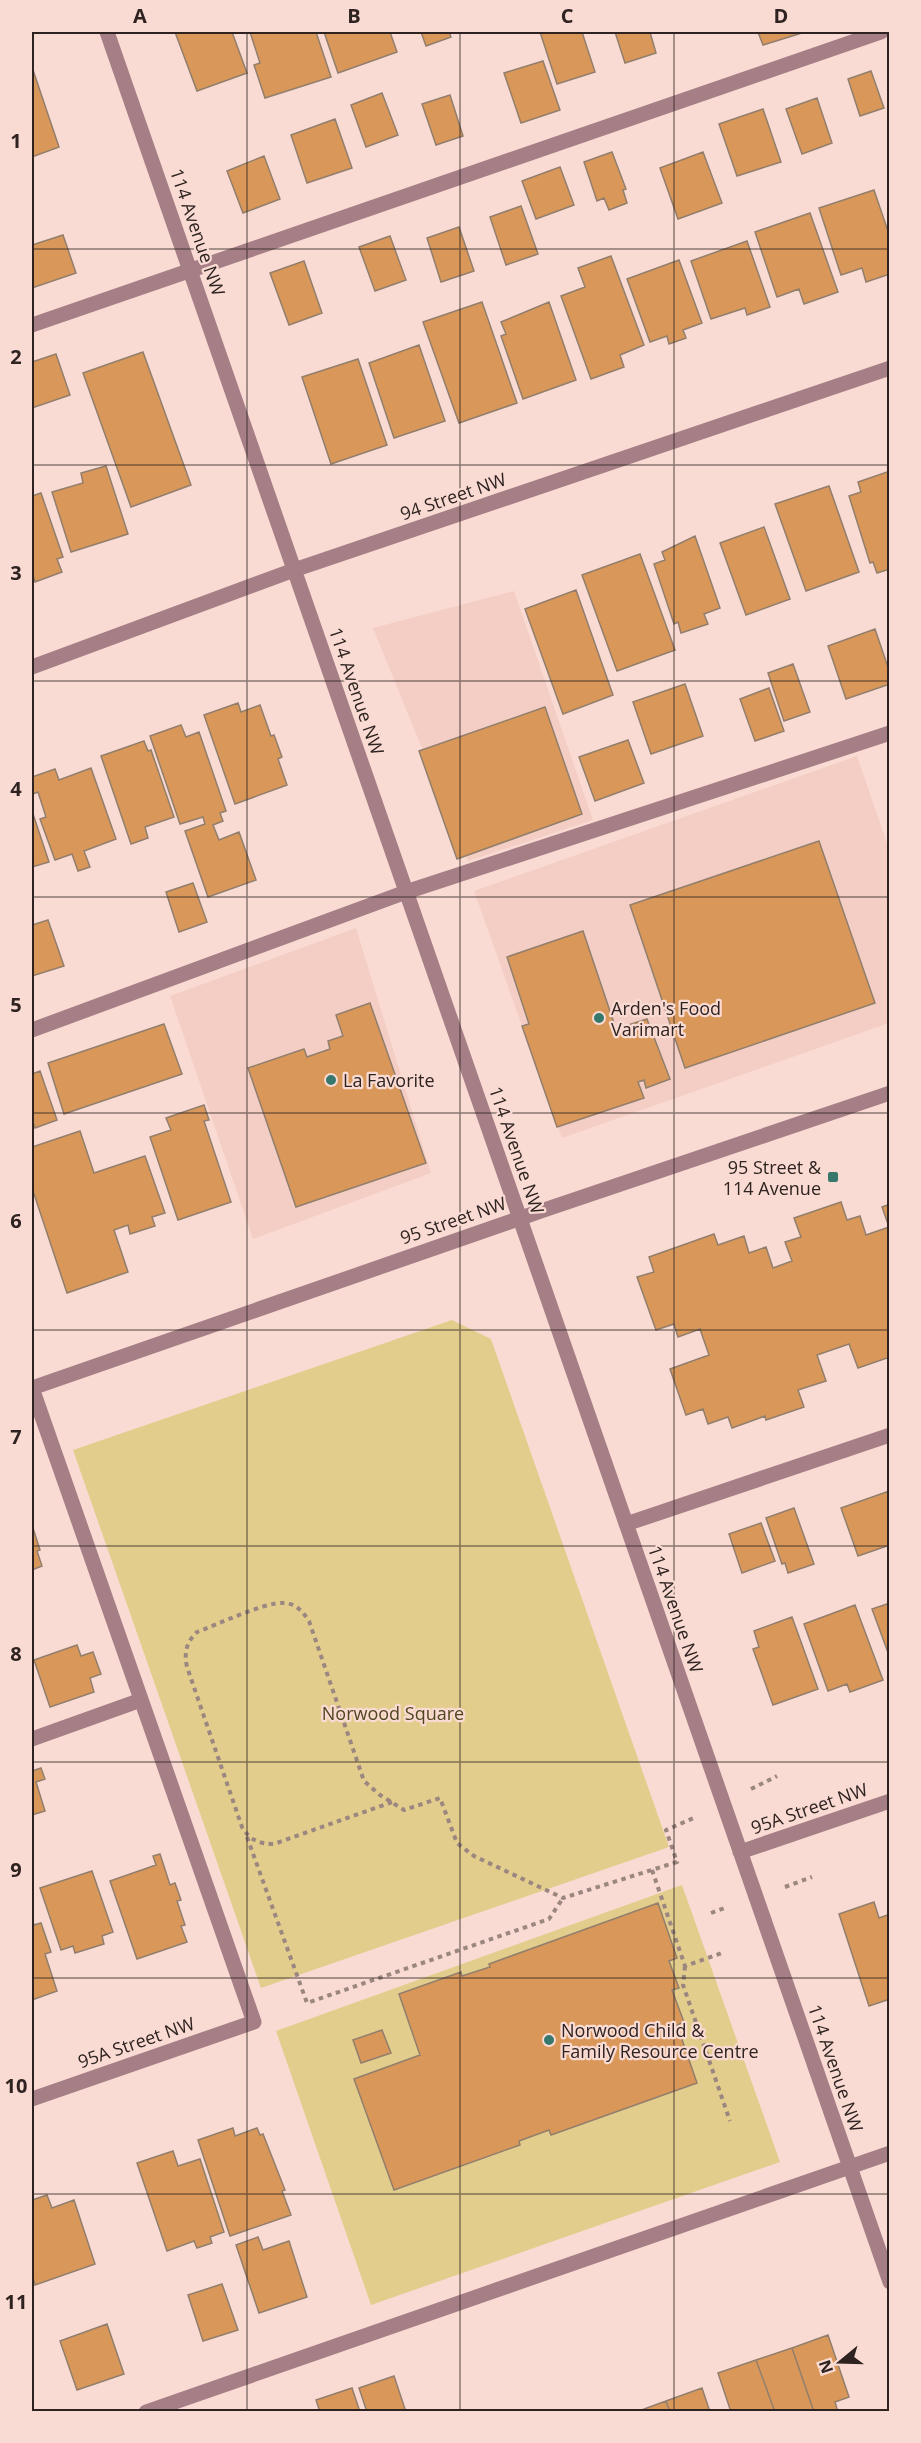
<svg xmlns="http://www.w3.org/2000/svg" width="921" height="2443" font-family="'Open Sans',sans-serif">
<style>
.built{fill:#f4cec4}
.green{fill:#e3cd8d}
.building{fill:#d99859;stroke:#927e6c;stroke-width:1.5}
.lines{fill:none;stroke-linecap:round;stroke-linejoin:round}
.path{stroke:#9b8680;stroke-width:4;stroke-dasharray:4.5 4.5;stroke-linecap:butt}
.minor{stroke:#a67f86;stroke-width:15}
.grid{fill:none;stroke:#2e2320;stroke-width:1.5;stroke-opacity:0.55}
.poi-dot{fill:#36796c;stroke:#fadbd3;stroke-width:2}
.labels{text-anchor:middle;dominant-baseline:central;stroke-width:4.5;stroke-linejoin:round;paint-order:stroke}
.street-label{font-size:18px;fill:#2e2320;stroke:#fadbd3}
.poi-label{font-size:18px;fill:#2e2320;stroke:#fadbd3;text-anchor:start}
.park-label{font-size:18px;fill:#50451f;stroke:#fadbd3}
.neatline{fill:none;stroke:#2e2320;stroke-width:2}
.grid-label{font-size:20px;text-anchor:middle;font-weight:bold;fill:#2e2320}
</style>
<rect width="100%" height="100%" fill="#fadbd3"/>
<path class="built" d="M 514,591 L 593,820 L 468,861 L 373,628 Z
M 857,756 L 889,849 L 889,1023 L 562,1138 L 474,891 Z
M 356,928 L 431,1173 L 253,1239 L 170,996 Z"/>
<path class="green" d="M 452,1320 L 491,1339 L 669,1847 L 261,1988 L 73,1450 Z
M 682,1885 L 780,2162 L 371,2305 L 276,2031 Z"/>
<path class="building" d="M 175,32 L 232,32 L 247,73 L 197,91 Z
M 250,32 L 316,32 L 331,77 L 265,98 L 254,65 L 260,63 Z
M 324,32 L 390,32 L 397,52 L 338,73 Z
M 421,32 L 449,32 L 451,37 L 426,46 Z
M 540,32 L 582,32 L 595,72 L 557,84 Z
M 615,32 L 650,32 L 656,53 L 625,63 Z
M 758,32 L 805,32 L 763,45 Z
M 543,61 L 560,110 L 521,123 L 504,73 Z
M 32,67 L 59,147 L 32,157 Z
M 871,71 L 884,108 L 860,116 L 848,79 Z
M 382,93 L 398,135 L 366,147 L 351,105 Z
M 450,95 L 463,136 L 436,145 L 422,104 Z
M 817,98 L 832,143 L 802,154 L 786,109 Z
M 763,109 L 781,162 L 737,176 L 719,124 Z
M 335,119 L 352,168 L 307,183 L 291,135 Z
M 612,152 L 626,189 L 623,190 L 627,203 L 609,210 L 604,198 L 597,201 L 584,162 Z
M 703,152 L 722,203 L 678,219 L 660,168 Z
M 264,156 L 280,199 L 243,213 L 227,171 Z
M 560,167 L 574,205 L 536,219 L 522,181 Z
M 874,190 L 890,237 L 890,274 L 866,282 L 862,268 L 841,275 L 819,208 Z
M 521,206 L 538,254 L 506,265 L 490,217 Z
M 810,213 L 838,292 L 804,304 L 799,289 L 777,297 L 755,232 Z
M 459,227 L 474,271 L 441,282 L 427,238 Z
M 63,235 L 76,273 L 32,288 L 32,245 Z
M 390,236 L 406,280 L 375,291 L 359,247 Z
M 747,241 L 770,307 L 747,315 L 745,308 L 711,319 L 691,261 Z
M 611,256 L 644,345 L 620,355 L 624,367 L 591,379 L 561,296 L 585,287 L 578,268 Z
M 679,260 L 702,323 L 683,330 L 686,338 L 669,344 L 667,336 L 650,342 L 627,279 Z
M 304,261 L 322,313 L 289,325 L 270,273 Z
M 482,302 L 517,403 L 459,423 L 423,322 Z
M 549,302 L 576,380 L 523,399 L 501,336 L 506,334 L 501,322 Z
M 419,345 L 445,421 L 394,438 L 369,363 Z
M 143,352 L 191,485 L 131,507 L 83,373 Z
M 56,354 L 70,395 L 32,408 L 32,362 Z
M 358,359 L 387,445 L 331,464 L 302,377 Z
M 106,466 L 128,534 L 71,552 L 52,492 L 83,483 L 81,473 Z
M 890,471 L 890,569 L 877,573 L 873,562 L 870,563 L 849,496 L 861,492 L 858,482 Z
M 829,486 L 859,572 L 806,591 L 775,504 Z
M 41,493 L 63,557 L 57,559 L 62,572 L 35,582 L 32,572 L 32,496 Z
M 764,527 L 790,599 L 746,615 L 720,543 Z
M 695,536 L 720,608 L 704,614 L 708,624 L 681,633 L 678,622 L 674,624 L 654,564 L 665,560 L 662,552 Z
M 640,554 L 675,650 L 617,671 L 582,575 Z
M 576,590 L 613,695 L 563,714 L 525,609 Z
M 875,629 L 890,673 L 890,684 L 846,699 L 828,646 Z
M 793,664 L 810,712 L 784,721 L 768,673 Z
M 685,684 L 703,736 L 651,754 L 633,702 Z
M 769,688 L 784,731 L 755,741 L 740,699 Z
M 238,703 L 241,712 L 260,705 L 271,736 L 274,735 L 282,757 L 278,759 L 287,785 L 235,804 L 204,715 Z
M 545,707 L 582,814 L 457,859 L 419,751 Z
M 181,725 L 186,737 L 199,732 L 226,811 L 220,813 L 223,821 L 213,825 L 219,840 L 239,832 L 256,880 L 208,897 L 185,831 L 205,824 L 203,817 L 180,824 L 150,736 Z
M 628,740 L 644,783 L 595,801 L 579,757 Z
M 144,741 L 148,751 L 151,750 L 174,817 L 145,827 L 148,838 L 131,844 L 101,756 Z
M 91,768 L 116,839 L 84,851 L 90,867 L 78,871 L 72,854 L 55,860 L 40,819 L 46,817 L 38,792 L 33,794 L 32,790 L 32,777 L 55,769 L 59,780 Z
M 32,811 L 49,862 L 32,867 Z
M 819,841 L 875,1003 L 685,1068 L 630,905 Z
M 193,883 L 207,922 L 179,932 L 166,892 Z
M 48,920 L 64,966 L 32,976 L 32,925 Z
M 583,931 L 616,1029 L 647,1019 L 670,1079 L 646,1088 L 644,1080 L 638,1082 L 644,1098 L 557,1127 L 522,1026 L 529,1024 L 507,957 Z
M 370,1003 L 426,1163 L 296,1207 L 248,1068 L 304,1049 L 307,1057 L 330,1049 L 328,1041 L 343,1036 L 336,1015 Z
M 164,1024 L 182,1074 L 64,1114 L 48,1063 Z
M 40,1071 L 57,1120 L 35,1128 L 32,1119 L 32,1074 Z
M 204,1105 L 209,1120 L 204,1121 L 231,1202 L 178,1220 L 150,1137 L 171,1130 L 166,1118 Z
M 80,1131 L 94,1173 L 145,1156 L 165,1213 L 152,1217 L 155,1226 L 130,1234 L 128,1225 L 114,1230 L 128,1272 L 67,1293 L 32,1188 L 32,1147 Z
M 841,1202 L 847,1220 L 860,1216 L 866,1235 L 889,1227 L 882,1207 L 890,1204 L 890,1357 L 858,1368 L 849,1344 L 817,1355 L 826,1381 L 798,1390 L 804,1407 L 766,1420 L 765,1416 L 732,1428 L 728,1417 L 708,1424 L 703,1409 L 686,1415 L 670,1369 L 709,1355 L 700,1329 L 678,1337 L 674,1324 L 656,1330 L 637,1277 L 654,1272 L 649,1257 L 714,1234 L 718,1245 L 744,1236 L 749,1253 L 766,1247 L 773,1268 L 792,1261 L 785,1242 L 801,1237 L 794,1218 Z
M 889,1491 L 890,1545 L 858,1556 L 841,1508 Z
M 794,1508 L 814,1564 L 788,1573 L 785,1563 L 782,1564 L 766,1518 Z
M 761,1523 L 775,1561 L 742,1573 L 729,1534 Z
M 32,1525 L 40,1550 L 37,1551 L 42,1566 L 32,1570 Z
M 890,1603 L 890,1658 L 872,1609 Z
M 855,1605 L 883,1680 L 850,1692 L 847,1684 L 828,1691 L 804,1624 Z
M 792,1617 L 818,1689 L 773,1705 L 753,1649 L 759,1647 L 754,1631 Z
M 77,1645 L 81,1656 L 93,1652 L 101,1674 L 90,1678 L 94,1692 L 50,1707 L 34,1660 Z
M 41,1768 L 45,1779 L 36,1782 L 45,1811 L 32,1815 L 32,1771 Z
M 160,1854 L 170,1885 L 175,1883 L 181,1900 L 177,1901 L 185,1925 L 181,1926 L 187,1942 L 137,1959 L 110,1881 L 156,1865 L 153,1856 Z
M 92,1871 L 113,1932 L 102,1936 L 104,1944 L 75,1953 L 73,1946 L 61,1950 L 40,1888 Z
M 874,1902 L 879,1918 L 890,1914 L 890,2007 L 887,2000 L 869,2006 L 839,1914 Z
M 658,1903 L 677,1958 L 669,1961 L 679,1988 L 672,1990 L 684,2022 L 677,2025 L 697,2083 L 551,2135 L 549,2130 L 519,2141 L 520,2145 L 394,2190 L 354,2079 L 420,2055 L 399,1994 L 461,1972 L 462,1976 L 490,1967 L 489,1964 Z
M 32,1918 L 34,1925 L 41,1923 L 51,1952 L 45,1954 L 57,1991 L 32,2000 Z
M 382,2030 L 391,2053 L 361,2063 L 353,2040 Z
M 233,2128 L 235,2136 L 257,2128 L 260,2135 L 263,2134 L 285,2190 L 282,2191 L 291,2215 L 230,2236 L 198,2140 Z
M 173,2151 L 178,2166 L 200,2159 L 224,2232 L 210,2237 L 212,2243 L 197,2248 L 194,2241 L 167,2251 L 137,2163 Z
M 47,2195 L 52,2208 L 74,2200 L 95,2264 L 35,2285 L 32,2274 L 32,2200 Z
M 258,2237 L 263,2250 L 289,2241 L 307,2297 L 259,2313 L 236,2245 Z
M 222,2284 L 238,2330 L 203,2341 L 188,2295 Z
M 107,2324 L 124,2374 L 77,2390 L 60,2341 Z
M 828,2335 L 849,2397 L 835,2402 L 838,2412 L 814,2412 L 792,2348 Z
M 792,2348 L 814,2412 L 775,2412 L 756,2360 Z
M 756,2360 L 775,2412 L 731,2412 L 718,2373 Z
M 394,2376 L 406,2412 L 367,2412 L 359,2388 Z
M 352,2388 L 360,2412 L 320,2412 L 316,2400 Z
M 702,2388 L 710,2412 L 670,2412 L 666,2401 Z
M 666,2401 L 670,2412 L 636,2412 Z"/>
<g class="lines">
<path class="path" d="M 751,1789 L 777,1776
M 392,1802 L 274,1844 C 259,1844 250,1840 242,1827 L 187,1667 C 184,1652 186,1643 197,1632 C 216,1625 265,1602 283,1603 C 296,1603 303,1612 309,1621 L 364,1781 L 380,1795 L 404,1810 L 440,1798 L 457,1843 L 474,1856 L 563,1898 L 677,1862 L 666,1830 L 696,1817
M 247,1837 L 307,2003 L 549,1919 L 563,1898
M 652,1870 L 685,1966 L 725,1952
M 785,1887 L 812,1877
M 711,1913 L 727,1907
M 685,1966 L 683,1985 L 730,2121"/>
<path class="minor" d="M 107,32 L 890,2282
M 32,325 L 881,32
M 32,667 L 294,570 L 890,368
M 32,1030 L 406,892 L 890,733
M 32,1388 L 541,1211 L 890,1093
M 626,1524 L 890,1435
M 32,1739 L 141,1700
M 740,1852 L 890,1801
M 32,2099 L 254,2022 L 32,1388
M 146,2412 L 890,2153"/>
</g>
<path class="grid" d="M 247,32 L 247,2412M 460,32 L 460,2412M 674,32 L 674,2412M 32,249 L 890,249M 32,465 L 890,465M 32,681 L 890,681M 32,897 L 890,897M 32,1113 L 890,1113M 32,1330 L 890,1330M 32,1546 L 890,1546M 32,1762 L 890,1762M 32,1978 L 890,1978M 32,2194 L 890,2194"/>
<g class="poi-dot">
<circle cx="599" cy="1018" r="6"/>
<circle cx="331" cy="1080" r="6"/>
<rect x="827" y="1171" width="12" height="12" rx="3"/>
<circle cx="549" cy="2040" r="6"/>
</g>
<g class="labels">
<g class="street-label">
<text transform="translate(198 232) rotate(71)">114 Avenue NW</text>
<text transform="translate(453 496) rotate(-19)">94 Street NW</text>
<text transform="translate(357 691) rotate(71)">114 Avenue NW</text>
<text transform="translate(517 1150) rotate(71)">114 Avenue NW</text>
<text transform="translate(453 1220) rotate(-19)">95 Street NW</text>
<text transform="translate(676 1609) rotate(71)">114 Avenue NW</text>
<text transform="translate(809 1808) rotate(-19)">95A Street NW</text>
<text transform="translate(136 2042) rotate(-19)">95A Street NW</text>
<text transform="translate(836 2068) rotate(71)">114 Avenue NW</text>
</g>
<g class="poi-label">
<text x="611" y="1008">Arden's Food<tspan x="611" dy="21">Varimart</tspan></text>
<text x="343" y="1080">La Favorite</text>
<text x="821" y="1167" text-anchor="end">95 Street &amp;<tspan x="821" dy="21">114 Avenue</tspan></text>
<text x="561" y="2030">Norwood Child &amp;<tspan x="561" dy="21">Family Resource Centre</tspan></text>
</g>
<g class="park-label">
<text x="393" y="1713">Norwood Square</text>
</g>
</g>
<rect width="921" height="2443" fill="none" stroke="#fadbd3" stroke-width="66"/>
<g transform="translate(840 2362) rotate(251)" stroke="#fadbd3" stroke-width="4.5" paint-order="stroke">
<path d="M0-4.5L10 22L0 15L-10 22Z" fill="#2e2320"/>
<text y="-9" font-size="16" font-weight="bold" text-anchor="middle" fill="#2e2320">N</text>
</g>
<rect x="33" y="33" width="855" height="2377" class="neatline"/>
<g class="grid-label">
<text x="140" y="23">A</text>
<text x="354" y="23">B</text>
<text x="567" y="23">C</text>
<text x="781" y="23">D</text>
<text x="16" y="148">1</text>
<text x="16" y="364">2</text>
<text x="16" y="580">3</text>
<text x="16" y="796">4</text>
<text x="16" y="1012">5</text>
<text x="16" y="1228">6</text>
<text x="16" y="1444">7</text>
<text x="16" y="1661">8</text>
<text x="16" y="1877">9</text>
<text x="16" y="2093">10</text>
<text x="16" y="2309">11</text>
</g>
</svg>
